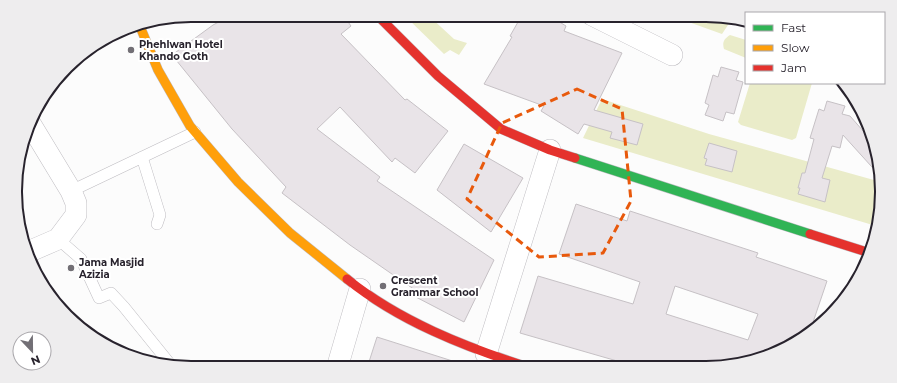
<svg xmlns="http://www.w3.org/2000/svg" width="897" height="383" font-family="Montserrat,sans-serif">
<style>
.green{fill:#eaecc9}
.building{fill:#e9e4e8;stroke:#c6c1c5;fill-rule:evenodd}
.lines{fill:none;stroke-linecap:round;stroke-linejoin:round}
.lane-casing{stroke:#bebcc1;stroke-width:12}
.street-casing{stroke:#bebcc1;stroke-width:22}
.fast-casing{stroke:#bebcc1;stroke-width:10}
.slow-casing{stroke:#bebcc1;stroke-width:10}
.jam-casing{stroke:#bebcc1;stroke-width:10}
.lane{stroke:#fff;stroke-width:11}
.street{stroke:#fff;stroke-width:21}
.fast{stroke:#30b455;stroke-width:9}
.slow{stroke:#ff9f0a;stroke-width:9}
.jam{stroke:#e5322d;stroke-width:9}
.marked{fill:none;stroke:#e8590c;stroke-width:3;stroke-dasharray:8 5;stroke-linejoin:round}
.poi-dot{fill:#726f75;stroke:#fff;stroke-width:1.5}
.labels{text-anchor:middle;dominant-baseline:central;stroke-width:4;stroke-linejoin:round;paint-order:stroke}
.poi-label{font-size:10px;font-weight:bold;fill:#28232d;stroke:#fff;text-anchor:start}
.rim{fill:none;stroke:#28232d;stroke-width:2}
</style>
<rect width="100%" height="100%" fill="#fcfcfc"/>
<path class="green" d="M 404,15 L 428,15 L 454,39 L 467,43 L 459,55 L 450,50 L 444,54 Z
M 669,15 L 706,15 L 732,19 L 722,34 Z
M 730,35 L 746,40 L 746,58 L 724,49 C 722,42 724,39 730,35 Z
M 750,83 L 812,83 L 796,138 L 792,140 L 741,125 L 738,122 Z
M 602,99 L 709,134 L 881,182 L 876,226 L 583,138 Z"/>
<path class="building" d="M 232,15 L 343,15 L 351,26 L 341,34 L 405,100 L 407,99 L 448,131 L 415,173 L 395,158 L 392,162 L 340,107 L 317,129 L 380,177 L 377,181 L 494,260 L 464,322 L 412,295 L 415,290 L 350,245 L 282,193 L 286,187 L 232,129 L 172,55 L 213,25 Z
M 522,15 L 548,15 L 566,26 L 564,31 L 622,53 L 594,110 L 643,124 L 637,145 L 610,138 L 612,132 L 584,124 L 578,134 L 541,111 L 544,106 L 484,84 L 512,37 L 510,36 Z
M 721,67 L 739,72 L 736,80 L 743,82 L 734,114 L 726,112 L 723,121 L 705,115 L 709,105 L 705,103 L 713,75 L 718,77 Z
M 827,101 L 845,106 L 842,114 L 850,116 L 871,140 L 881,177 L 843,135 L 840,148 L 832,146 L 822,178 L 830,180 L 825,202 L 798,194 L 800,188 L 798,188 L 802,173 L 805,173 L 814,139 L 810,138 L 819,109 L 824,111 Z
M 709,143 L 737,151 L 732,172 L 705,165 L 707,159 L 704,158 Z
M 464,144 L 523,178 L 491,232 L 437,190 Z
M 576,204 L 627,221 L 630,211 L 758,253 L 756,257 L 827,281 L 809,334 L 773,354 L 729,366 L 638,367 L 520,333 L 538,276 L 633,304 L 640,282 L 559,254 ZM 675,286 L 758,314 L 748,340 L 666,314 Z
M 377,337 L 462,364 L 461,367 L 367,368 Z"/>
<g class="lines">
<defs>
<path id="lane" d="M 142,157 L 160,215 L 157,224
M 71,191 L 195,132
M 58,239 L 81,259 L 99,298 L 111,293 L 124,307 L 170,364"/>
<path id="street" d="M 592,15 L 672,55
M 28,252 L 58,239 L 76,215 L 76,203 L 71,191 L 31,125
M 486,354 L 550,150
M 337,368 L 360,289"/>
<path id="fast" d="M 575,158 L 810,234"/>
<path id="slow" d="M 139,24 L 158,70 L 190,126 L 238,182 L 290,233 L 347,279"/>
<path id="jam" d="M 377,15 L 438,76 L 501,129 L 550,150 L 575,158
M 810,234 L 870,253
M 347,279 C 399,321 465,347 528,367"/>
</defs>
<use href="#lane" class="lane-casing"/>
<use href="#street" class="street-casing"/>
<use href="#fast" class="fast-casing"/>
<use href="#slow" class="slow-casing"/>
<use href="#jam" class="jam-casing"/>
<use href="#lane" class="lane"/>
<use href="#street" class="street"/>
<use href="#fast" class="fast"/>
<use href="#slow" class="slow"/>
<use href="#jam" class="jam"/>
</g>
<path class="marked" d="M 577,89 L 622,109 L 631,201 L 603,253 L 539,257 L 467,199 L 502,123 Z"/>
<g class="poi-dot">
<circle cx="131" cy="50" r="4"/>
<circle cx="71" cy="268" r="4"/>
<circle cx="383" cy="286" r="4"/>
</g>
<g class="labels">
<g class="poi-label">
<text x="139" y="44">Phehlwan Hotel<tspan x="139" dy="12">Khando Goth</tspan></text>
<text x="79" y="262">Jama Masjid<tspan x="79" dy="12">Azizia</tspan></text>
<text x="391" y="280">Crescent<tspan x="391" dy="12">Grammar School</tspan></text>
</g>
</g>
<path d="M0 0H897V383H0ZM191 22H706A169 169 0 0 1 875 191V192A169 169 0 0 1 706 361H191A169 169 0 0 1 22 192V191A169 169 0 0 1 191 22Z" fill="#eeedee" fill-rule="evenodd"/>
<path class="rim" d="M191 22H706A169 169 0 0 1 875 191V192A169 169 0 0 1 706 361H191A169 169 0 0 1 22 192V191A169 169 0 0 1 191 22Z"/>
<rect x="745" y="12" width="140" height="72" fill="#ffffff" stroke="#a9a7ab"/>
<rect x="753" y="25" width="20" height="6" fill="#30b455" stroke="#a9a7ab"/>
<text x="781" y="32" font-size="12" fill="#28232d">Fast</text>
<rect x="753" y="45" width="20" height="6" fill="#ff9f0a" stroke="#a9a7ab"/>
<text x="781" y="52" font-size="12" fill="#28232d">Slow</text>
<rect x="753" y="65" width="20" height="6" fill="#e5322d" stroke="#a9a7ab"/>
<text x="781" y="72" font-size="12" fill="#28232d">Jam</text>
<g transform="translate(32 351) rotate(158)"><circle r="19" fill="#ffffff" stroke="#a9a7ab"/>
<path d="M0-3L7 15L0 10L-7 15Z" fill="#726f75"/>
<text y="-6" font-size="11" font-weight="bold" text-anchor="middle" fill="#28232d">N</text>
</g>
</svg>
